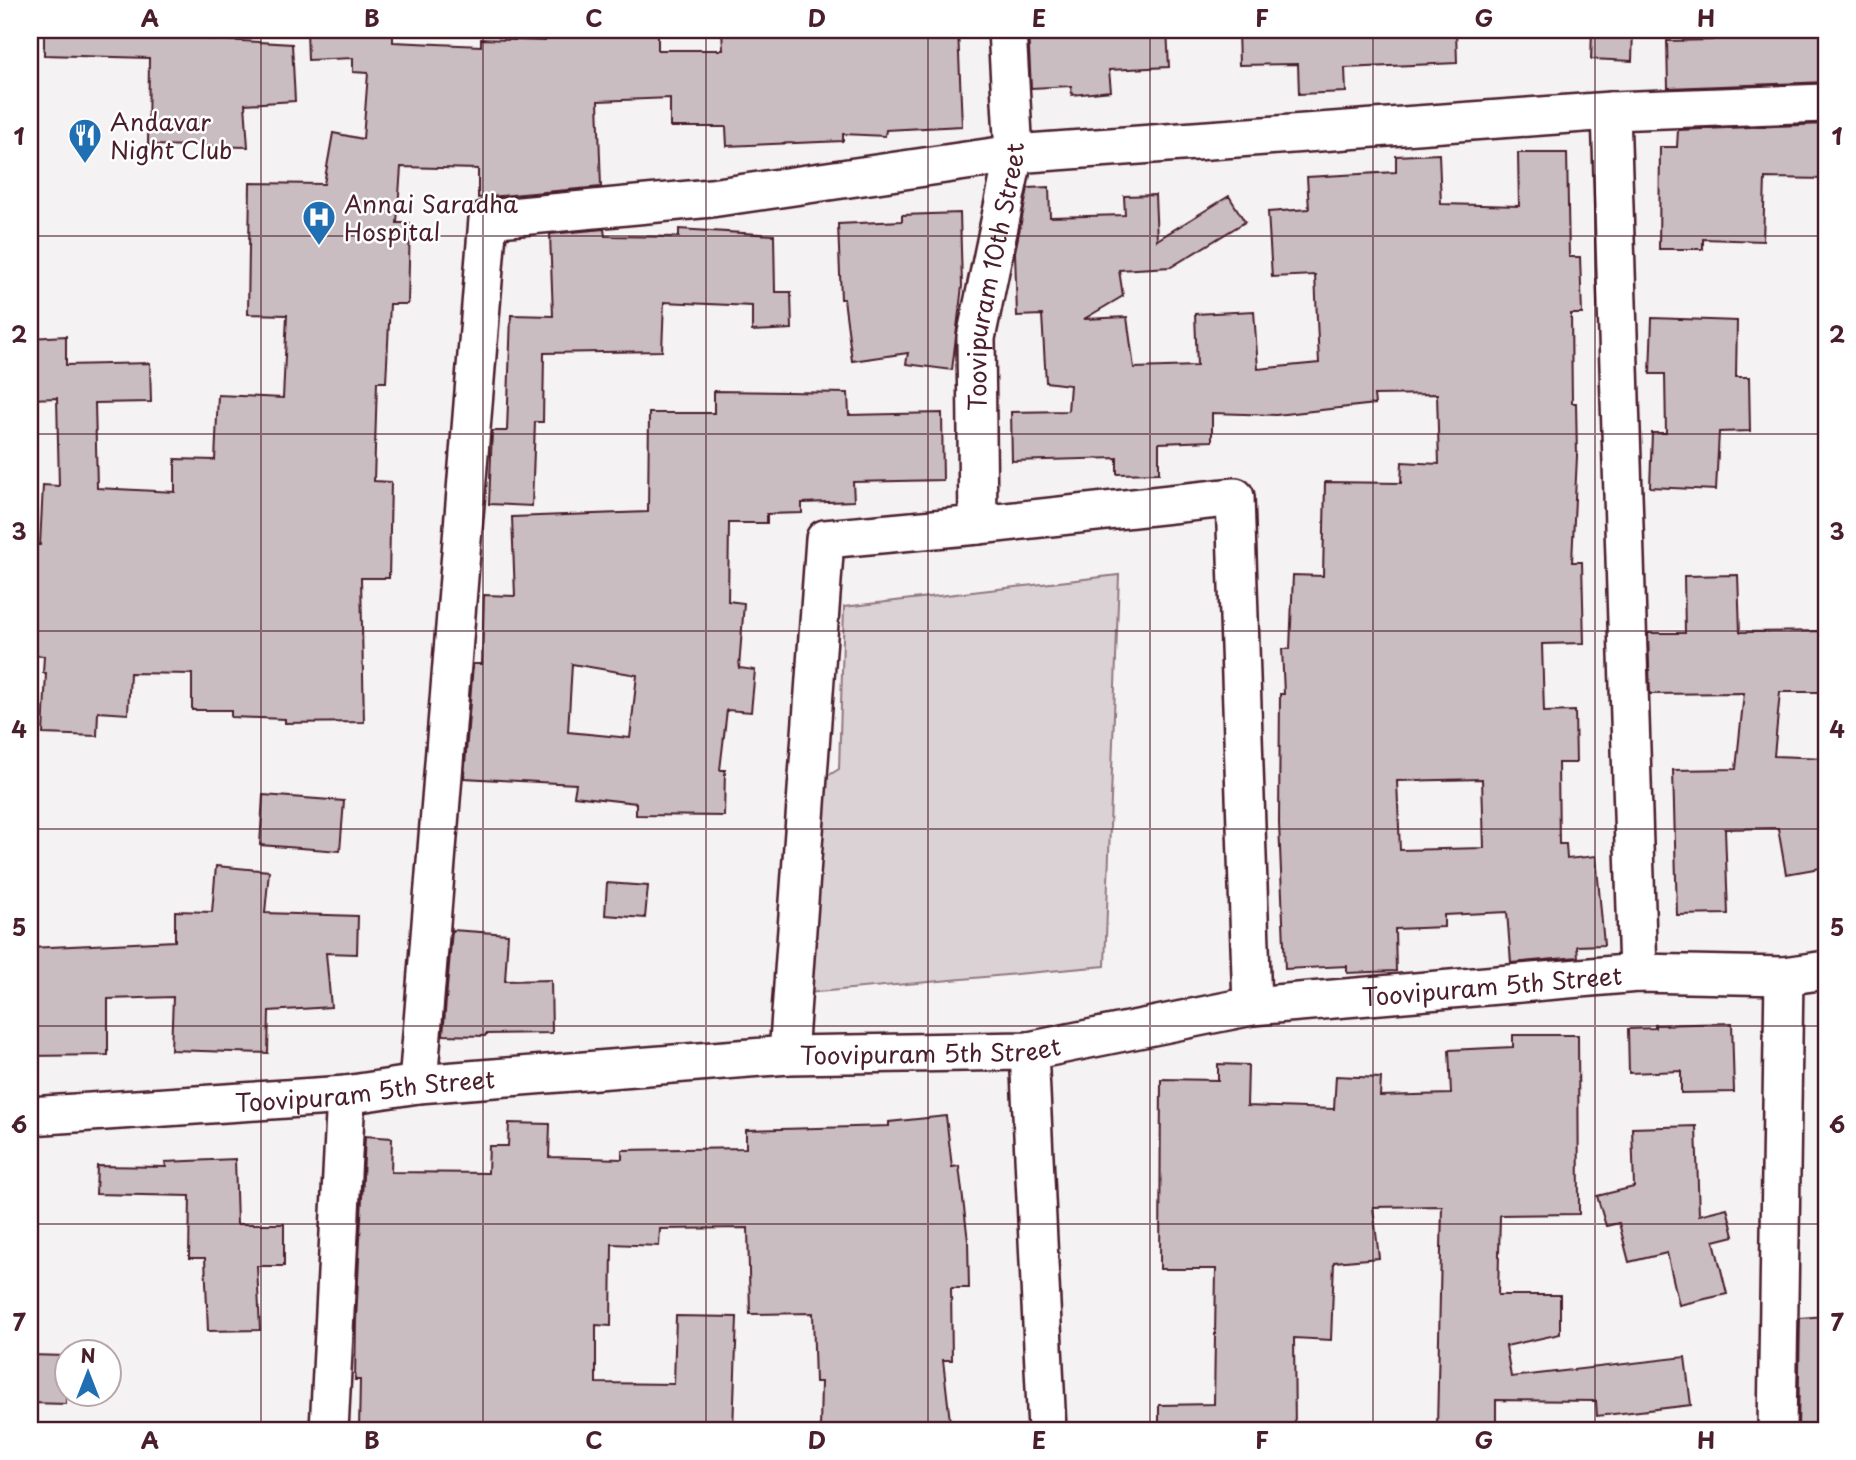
<svg xmlns="http://www.w3.org/2000/svg" width="1856" height="1460" font-family="'Playpen Sans',sans-serif">
<style>
.green{fill:#dbd2d5;stroke:#927880;stroke-width:2}
.building{fill:#cabdc1;stroke:#4a1f2b;stroke-width:2;fill-rule:evenodd}
.lines{fill:none;stroke-linecap:round;stroke-linejoin:round}
.minor-casing{stroke:#4a1f2b;stroke-width:42}
.minor{stroke:#fff;stroke-width:37}
.grid{fill:none;stroke:#4a1f2b;stroke-width:2;stroke-opacity:0.55}
.labels{text-anchor:middle;dominant-baseline:central;stroke-width:5;stroke-linejoin:round;paint-order:stroke}
.poi-label{font-size:24px;fill:#4a1f2b;stroke:#fff;text-anchor:start}
.street-label{font-size:24px;fill:#4a1f2b;stroke:#fff}
.neatline{fill:none;stroke:#4a1f2b;stroke-width:2.5}
.grid-label{font-size:23px;text-anchor:middle;font-weight:bold;fill:#4a1f2b}
</style>
<rect width="100%" height="100%" fill="#f4f2f2"/>
<filter id="ink" filterUnits="userSpaceOnUse"><feTurbulence type="fractalNoise" baseFrequency=".0143" numOctaves="2"/><feDisplacementMap in="SourceGraphic" scale="14" xChannelSelector="R" yChannelSelector="G"/><feConvolveMatrix kernelMatrix="1 2 1 2 8 2 1 2 1" color-interpolation-filters="sRGB"/></filter>
<g filter="url(#ink)">
<path class="green" d="M 1119,575 L 1105,966 L 807,993 L 818,782 L 839,769 L 844,607 Z"/>
<path class="building" d="M 44,30 L 206,30 L 206,39 L 292,44 L 295,101 L 245,104 L 248,147 L 148,145 L 149,58 L 44,55 Z
M 307,30 L 393,30 L 393,42 L 481,46 L 481,39 L 545,41 L 545,30 L 658,30 L 658,50 L 723,50 L 722,30 L 958,30 L 962,126 L 886,130 L 885,136 L 843,134 L 843,141 L 727,146 L 726,127 L 670,127 L 670,98 L 598,101 L 601,187 L 478,198 L 478,169 L 401,167 L 397,223 L 410,223 L 408,304 L 390,304 L 386,382 L 377,382 L 374,481 L 391,482 L 389,578 L 361,578 L 364,722 L 285,723 L 285,719 L 231,717 L 231,710 L 192,710 L 192,674 L 130,673 L 128,714 L 98,712 L 97,736 L 43,734 L 46,673 L 43,673 L 44,656 L 30,655 L 30,545 L 40,545 L 43,485 L 59,486 L 57,398 L 30,399 L 30,338 L 66,336 L 66,365 L 150,363 L 151,402 L 95,403 L 97,488 L 175,492 L 175,459 L 215,460 L 218,395 L 283,398 L 287,315 L 248,314 L 250,183 L 324,184 L 333,133 L 363,139 L 368,73 L 353,72 L 353,58 L 308,60 Z
M 1028,30 L 1167,30 L 1169,67 L 1109,70 L 1111,91 L 1072,95 L 1071,86 L 1031,88 Z
M 1238,30 L 1456,30 L 1457,63 L 1345,68 L 1346,92 L 1299,94 L 1298,64 L 1239,65 Z
M 1592,30 L 1633,30 L 1632,61 L 1591,59 Z
M 1712,30 L 1826,30 L 1826,82 L 1668,88 L 1667,41 L 1712,40 Z
M 1826,124 L 1826,179 L 1765,178 L 1763,241 L 1703,239 L 1703,249 L 1659,249 L 1660,147 L 1677,147 L 1678,130 Z
M 1518,153 L 1567,153 L 1569,257 L 1580,257 L 1582,314 L 1571,314 L 1572,403 L 1576,403 L 1577,456 L 1572,562 L 1582,562 L 1584,643 L 1542,644 L 1544,712 L 1575,711 L 1576,763 L 1558,763 L 1559,844 L 1566,844 L 1567,859 L 1596,856 L 1604,945 L 1577,946 L 1578,957 L 1511,963 L 1507,912 L 1444,915 L 1444,927 L 1395,929 L 1396,971 L 1347,973 L 1347,966 L 1285,969 L 1279,823 L 1280,694 L 1284,694 L 1282,649 L 1290,649 L 1293,575 L 1323,576 L 1325,482 L 1401,483 L 1402,462 L 1439,464 L 1437,394 L 1374,395 L 1375,404 L 1276,415 L 1212,413 L 1212,441 L 1159,443 L 1159,473 L 1117,474 L 1117,458 L 1012,461 L 1011,412 L 1068,411 L 1070,385 L 1046,382 L 1042,315 L 1017,316 L 1015,252 L 1028,188 L 1049,187 L 1050,217 L 1125,215 L 1124,196 L 1155,195 L 1157,240 L 1229,196 L 1245,222 L 1171,267 L 1119,270 L 1123,296 L 1084,319 L 1127,317 L 1134,368 L 1197,366 L 1195,314 L 1254,311 L 1258,369 L 1319,363 L 1315,275 L 1272,277 L 1268,212 L 1309,209 L 1307,177 L 1396,172 L 1396,156 L 1439,154 L 1441,204 L 1519,206 ZM 1482,779 L 1484,848 L 1400,850 L 1397,781 Z
M 960,213 L 962,286 L 952,370 L 906,364 L 908,353 L 852,361 L 844,299 L 841,299 L 838,224 L 902,221 L 902,215 Z
M 604,229 L 605,236 L 679,237 L 679,229 L 774,235 L 775,292 L 791,292 L 792,329 L 752,331 L 752,306 L 664,302 L 662,351 L 544,353 L 543,422 L 535,422 L 532,506 L 489,504 L 492,431 L 507,431 L 511,315 L 553,316 L 550,234 Z
M 1652,318 L 1737,321 L 1736,377 L 1749,377 L 1750,431 L 1719,432 L 1716,490 L 1650,487 L 1652,433 L 1666,433 L 1665,374 L 1650,374 Z
M 714,391 L 848,393 L 849,415 L 942,413 L 943,480 L 853,482 L 854,501 L 802,503 L 802,513 L 767,514 L 767,523 L 729,523 L 728,601 L 744,603 L 739,668 L 755,670 L 751,712 L 727,710 L 720,770 L 725,770 L 724,816 L 636,815 L 636,803 L 574,796 L 576,784 L 464,778 L 473,664 L 482,664 L 484,595 L 515,596 L 512,517 L 648,512 L 649,413 L 714,413 ZM 572,664 L 637,675 L 630,738 L 568,732 Z
M 1738,575 L 1740,632 L 1826,631 L 1826,692 L 1780,692 L 1774,756 L 1826,758 L 1826,867 L 1786,874 L 1778,828 L 1725,829 L 1728,914 L 1677,915 L 1673,770 L 1736,769 L 1744,693 L 1650,694 L 1648,633 L 1685,633 L 1684,576 Z
M 263,795 L 344,801 L 340,851 L 260,845 Z
M 216,866 L 269,871 L 265,913 L 358,916 L 357,954 L 326,953 L 331,1007 L 269,1011 L 268,1053 L 171,1050 L 173,997 L 108,999 L 108,1055 L 30,1056 L 30,948 L 175,941 L 175,911 L 212,912 Z
M 607,883 L 648,886 L 645,918 L 605,915 Z
M 452,930 L 508,934 L 505,981 L 551,980 L 552,1033 L 486,1034 L 485,1036 L 443,1035 Z
M 1732,1023 L 1734,1092 L 1681,1093 L 1681,1071 L 1629,1073 L 1628,1029 L 1655,1028 L 1655,1025 Z
M 1513,1035 L 1578,1035 L 1579,1214 L 1500,1215 L 1498,1295 L 1560,1295 L 1560,1334 L 1506,1346 L 1511,1377 L 1685,1357 L 1691,1405 L 1597,1416 L 1596,1401 L 1496,1400 L 1496,1428 L 1437,1427 L 1442,1206 L 1373,1207 L 1379,1258 L 1334,1262 L 1331,1340 L 1294,1338 L 1295,1430 L 1159,1430 L 1159,1405 L 1214,1404 L 1216,1269 L 1160,1269 L 1161,1079 L 1218,1080 L 1218,1064 L 1248,1065 L 1247,1106 L 1334,1109 L 1336,1076 L 1381,1078 L 1380,1096 L 1451,1094 L 1449,1050 L 1513,1047 Z
M 946,1116 L 952,1167 L 959,1166 L 968,1241 L 969,1288 L 951,1288 L 952,1360 L 943,1360 L 951,1430 L 820,1430 L 821,1382 L 815,1382 L 813,1313 L 750,1314 L 748,1228 L 660,1229 L 659,1246 L 612,1244 L 611,1326 L 596,1325 L 596,1383 L 674,1384 L 676,1316 L 737,1317 L 733,1430 L 545,1430 L 545,1428 L 441,1425 L 441,1430 L 359,1430 L 360,1380 L 355,1380 L 356,1321 L 365,1136 L 392,1138 L 391,1172 L 488,1173 L 489,1146 L 508,1146 L 509,1123 L 550,1124 L 549,1157 L 622,1159 L 622,1150 L 746,1148 L 746,1130 L 889,1126 L 889,1122 Z
M 1696,1126 L 1699,1215 L 1727,1208 L 1734,1236 L 1714,1241 L 1727,1294 L 1679,1305 L 1667,1253 L 1629,1262 L 1619,1223 L 1606,1226 L 1597,1196 L 1634,1187 L 1632,1128 Z
M 235,1159 L 237,1224 L 284,1224 L 284,1266 L 257,1266 L 260,1330 L 208,1331 L 205,1258 L 189,1258 L 190,1196 L 96,1194 L 97,1166 L 166,1167 L 165,1162 Z
M 1826,1316 L 1826,1429 L 1798,1430 L 1800,1318 Z
M 30,1355 L 66,1356 L 66,1404 L 30,1403 Z"/>
<g class="lines">
<defs>
<g id="minor">
<path d="M 1611,111 L 1826,103"/>
<path id="s1" d="M 978,525 L 976,338 L 1014,154 L 1007,30"/>
<path d="M 1029,1051 L 1047,1430"/>
<path d="M 788,1055 L 825,539 L 978,525 L 1235,497 L 1252,1006"/>
<path d="M 418,1084 L 488,219 L 711,198 L 1014,154 L 1611,111 L 1638,973"/>
<path id="s2" d="M 30,1116 L 346,1095 L 418,1084 L 788,1055 L 1029,1051 L 1252,1006 L 1638,973 L 1784,976 L 1826,970"/>
<path d="M 329,1430 L 346,1095"/>
<path d="M 1777,1430 L 1784,976"/>
</g>
</defs>
<use href="#minor" class="minor-casing"/>
<use href="#minor" class="minor"/>
</g>
</g>
<path class="grid" d="M 261,30 L 261,1430M 483,30 L 483,1430M 706,30 L 706,1430M 928,30 L 928,1430M 1150,30 L 1150,1430M 1373,30 L 1373,1430M 1595,30 L 1595,1430M 30,236 L 1826,236M 30,434 L 1826,434M 30,631 L 1826,631M 30,829 L 1826,829M 30,1026 L 1826,1026M 30,1224 L 1826,1224"/>
<defs>
<symbol id="restaurant-pin" viewBox="-11 -11 22 30"><path d="M0 17L-7.5 6A9.5 9.5 0 1 1 7.5 6Z" fill="#1f6fb2" stroke="#fff"/><path d="M-5-6h1v4h1v-4h1v4h1v-4h1v5L-1.5 .5V6h-2V.5L-5-1ZM5-6V6H3V1.5H1.5Q1.5-4 5-6Z" fill="#fff"/></symbol>
<symbol id="hospital-pin" viewBox="-11 -11 22 30"><path d="M0 17L-7.5 6A9.5 9.5 0 1 1 7.5 6Z" fill="#1f6fb2" stroke="#fff"/><path d="M-5-5h3v3.5h4V-5h3V5h-3V1.5h-4V5h-3Z" fill="#fff"/></symbol>
</defs>
<g fill-rule="evenodd">
<use href="#restaurant-pin" x="66" y="116" width="38" height="52"/>
<use href="#hospital-pin" x="300" y="198" width="38" height="52"/>
</g>
<g class="labels">
<g class="poi-label">
<text x="110" y="121">Andavar<tspan x="110" dy="28">Night Club</tspan></text>
<text x="344" y="203">Annai Saradha<tspan x="344" dy="28">Hospital</tspan></text>
</g>
<g class="street-label">
<text stroke="none"><textPath href="#s1" startOffset="250">Toovipuram 10th Street</textPath></text>
<text stroke="none"><textPath href="#s2" startOffset="1470">Toovipuram 5th Street</textPath></text>
<text stroke="none"><textPath href="#s2" startOffset="903">Toovipuram 5th Street</textPath></text>
<text stroke="none"><textPath href="#s2" startOffset="336">Toovipuram 5th Street</textPath></text>
</g>
</g>
<rect width="1856" height="1460" fill="none" stroke="#fff" stroke-width="77"/>
<g transform="translate(88 1373)"><circle r="33" fill="#ffffff" stroke="#b7a5aa" stroke-width="2"/>
<path d="M0-5L12 26L0 18L-12 26Z" fill="#1f6fb2"/>
<text y="-10" font-size="19" font-weight="bold" text-anchor="middle" fill="#4a1f2b">N</text>
</g>
<rect x="38" y="38" width="1780" height="1384" class="neatline"/>
<g class="grid-label">
<text x="150" y="27">A</text>
<text x="372" y="27">B</text>
<text x="594" y="27">C</text>
<text x="817" y="27">D</text>
<text x="1039" y="27">E</text>
<text x="1262" y="27">F</text>
<text x="1484" y="27">G</text>
<text x="1706" y="27">H</text>
<text x="19" y="145">1</text>
<text x="1837" y="145">1</text>
<text x="19" y="343">2</text>
<text x="1837" y="343">2</text>
<text x="19" y="540">3</text>
<text x="1837" y="540">3</text>
<text x="19" y="738">4</text>
<text x="1837" y="738">4</text>
<text x="19" y="936">5</text>
<text x="1837" y="936">5</text>
<text x="19" y="1133">6</text>
<text x="1837" y="1133">6</text>
<text x="19" y="1331">7</text>
<text x="1837" y="1331">7</text>
<text x="150" y="1449">A</text>
<text x="372" y="1449">B</text>
<text x="594" y="1449">C</text>
<text x="817" y="1449">D</text>
<text x="1039" y="1449">E</text>
<text x="1262" y="1449">F</text>
<text x="1484" y="1449">G</text>
<text x="1706" y="1449">H</text>
</g>
</svg>
